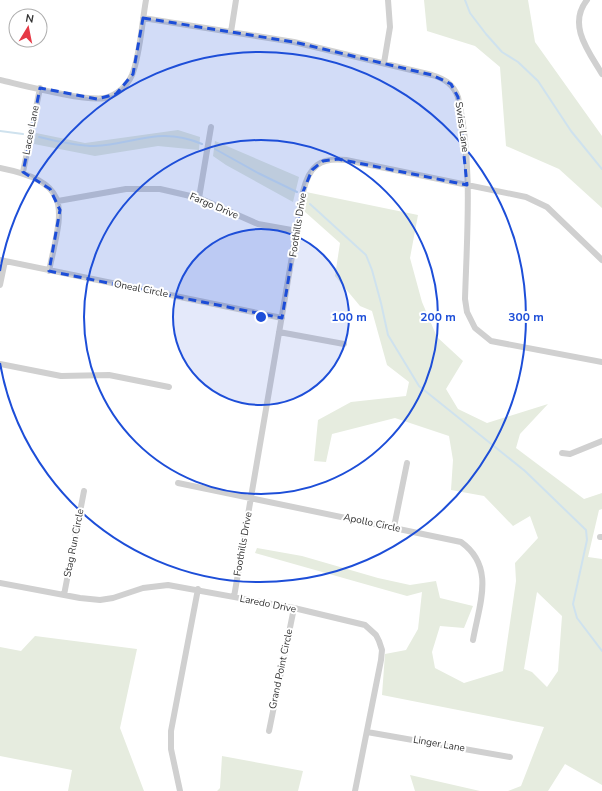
<svg xmlns="http://www.w3.org/2000/svg" width="602" height="791" font-family="'Nunito Sans',sans-serif">
<style>
.green{fill:#e6ecdf;fill-rule:evenodd}
.lines{fill:none;stroke-linecap:round;stroke-linejoin:round}
.stream{stroke:#cfe2ee;stroke-width:2}
.minor{stroke:#d0d0d0;stroke-width:6}
.marked{fill:#1d4ed8;fill-opacity:0.2;stroke:#1d4ed8;stroke-width:3;stroke-dasharray:8 5;stroke-linejoin:round}
.ring{fill:none;stroke:#1d4ed8;stroke-width:2}
.labels{text-anchor:middle;dominant-baseline:central;stroke-width:4;stroke-linejoin:round;paint-order:stroke}
.street-label{font-size:10px;fill:#333;stroke:#fff}
.centre{fill:#1d4ed8;stroke:#fff;stroke-width:2}
.ring-label{font-size:12px;text-anchor:middle;font-weight:bold;fill:#1d4ed8;stroke:#fff;stroke-width:4;stroke-linejoin:round;paint-order:stroke}
</style>
<rect width="100%" height="100%" fill="#fff"/>
<path class="green" d="M 424,0 L 528,0 L 535,42 L 602,136 L 602,208 L 559,169 L 506,146 L 500,67 L 475,46 L 427,31 Z
M 178,130 L 200,137 L 199,150 L 158,146 L 95,156 L 34,144 L 36,133 L 85,143 Z
M 215,141 L 299,177 L 293,202 L 226,165 L 213,156 Z
M 306,192 L 418,215 L 410,258 L 422,302 L 437,337 L 463,361 L 446,389 L 458,409 L 487,423 L 548,404 L 520,434 L 516,448 L 584,499 L 602,493 L 602,509 L 599,510 L 588,557 L 602,559 L 602,785 L 565,764 L 548,791 L 508,791 L 521,786 L 544,727 L 382,695 L 385,654 L 406,650 L 418,629 L 422,592 L 407,596 L 255,553 L 257,548 L 302,556 L 378,578 L 410,585 L 436,581 L 440,598 L 473,606 L 464,628 L 440,626 L 432,652 L 435,668 L 464,683 L 503,671 L 516,581 L 515,563 L 538,538 L 530,516 L 513,526 L 484,496 L 451,490 L 453,460 L 449,436 L 395,418 L 332,434 L 326,462 L 314,461 L 318,420 L 351,402 L 406,396 L 409,382 L 387,365 L 372,311 L 360,306 L 335,276 L 340,243 L 304,211 ZM 537,592 L 562,616 L 558,671 L 547,687 L 532,672 L 524,669 Z
M 35,636 L 137,649 L 120,728 L 144,791 L 68,791 L 72,770 L 0,756 L 0,647 L 21,651 Z
M 222,756 L 303,771 L 298,791 L 217,791 L 220,788 Z
M 410,775 L 480,791 L 415,791 Z"/>
<g class="lines">
<path class="stream" d="M 465,0 L 470,13 L 486,34 L 502,52 L 518,62 L 538,81 L 571,131 L 602,169
M 0,131 L 23,134
M 39,137 C 57,141 75,146 94,146 C 135,144 159,126 202,144
M 215,149 L 258,173 L 297,192
M 310,204 L 366,255 L 372,270 L 381,303 L 388,335 L 419,386 L 525,471 L 586,530 L 587,540 L 573,604 L 577,618 L 602,651"/>
<path class="minor" d="M 587,0 C 567,25 589,52 602,74
M 143,18 L 294,42 L 432,75 C 445,79 453,84 458,97 C 473,163 467,232 465,299 L 467,312 L 475,328 L 491,341 L 602,362
M 231,32 L 236,0
M 384,63 L 390,27 L 388,0
M 0,80 C 22,85 86,102 105,98 C 117,95 127,86 132,75 C 140,56 142,22 146,0
M 0,168 C 75,183 62,209 49,271
M 23,172 L 40,88
M 199,198 L 211,127
M 58,201 L 126,189 L 160,189 L 199,198 L 258,224 L 297,231
M 0,260 L 282,318
M 0,285 L 5,261
M 279,332 L 344,344
M 0,364 L 61,376 L 109,375 L 169,387
M 562,453 L 570,454 L 602,441
M 178,483 L 461,542 C 496,567 479,605 473,640
M 394,527 L 407,463
M 600,537 L 602,537
M 0,583 L 80,598 L 100,600 L 113,598 L 143,588 L 168,585 L 294,608 L 365,625 L 376,635 L 379,641 L 382,650 L 381,660 L 355,791
M 64,595 L 84,491
M 234,597 L 303,192 C 309,166 320,157 346,160 L 526,197 L 547,207 L 602,260
M 269,731 L 294,608
M 367,732 L 510,757
M 180,791 L 171,749 L 171,731 L 198,589"/>
</g>
<path class="marked" d="M 143,18 L 294,42 L 432,75 L 451,84 L 458,97 L 467,185 L 338,159 L 323,161 L 312,170 L 303,192 L 282,318 L 49,271 L 60,210 L 50,189 L 23,172 L 40,88 L 97,99 L 116,94 L 133,74 Z"/>
<circle cx="261" cy="317" r="88" fill="#1d4ed8" fill-opacity=".12"/>
<g class="ring">
<circle cx="261" cy="317" r="88"/>
<circle cx="261" cy="317" r="177"/>
<path d="M0 271A265 265 0 1 1 0 363"/>
</g>
<g class="labels">
<g class="street-label">
<text transform="translate(462 127) rotate(82)">Swiss Lane</text>
<text transform="translate(31 130) rotate(-79)">Lacee Lane</text>
<text transform="translate(214 206) rotate(23)">Fargo Drive</text>
<text transform="translate(298 225) rotate(-81)">Foothills Drive</text>
<text transform="translate(141 289) rotate(11)">Oneal Circle</text>
<text transform="translate(372 523) rotate(12)">Apollo Circle</text>
<text transform="translate(74 543) rotate(-79)">Stag Run Circle</text>
<text transform="translate(243 544) rotate(-80)">Foothills Drive</text>
<text transform="translate(268 604) rotate(11)">Laredo Drive</text>
<text transform="translate(281 669) rotate(-78)">Grand Point Circle</text>
<text transform="translate(439 744) rotate(10)">Linger Lane</text>
</g>
</g>
<circle cx="261" cy="317" r="6" class="centre"/>
<g class="ring-label">
<text x="349" y="321">100 m</text>
<text x="438" y="321">200 m</text>
<text x="526" y="321">300 m</text>
</g>
<g transform="translate(28 28) rotate(10)"><circle r="19" fill="#ffffff" stroke="#adadad"/>
<path d="M0-3L7 15L0 10L-7 15Z" fill="#e63946"/>
<text y="-6" font-size="11" font-weight="bold" text-anchor="middle" fill="#333333">N</text>
</g>
</svg>
